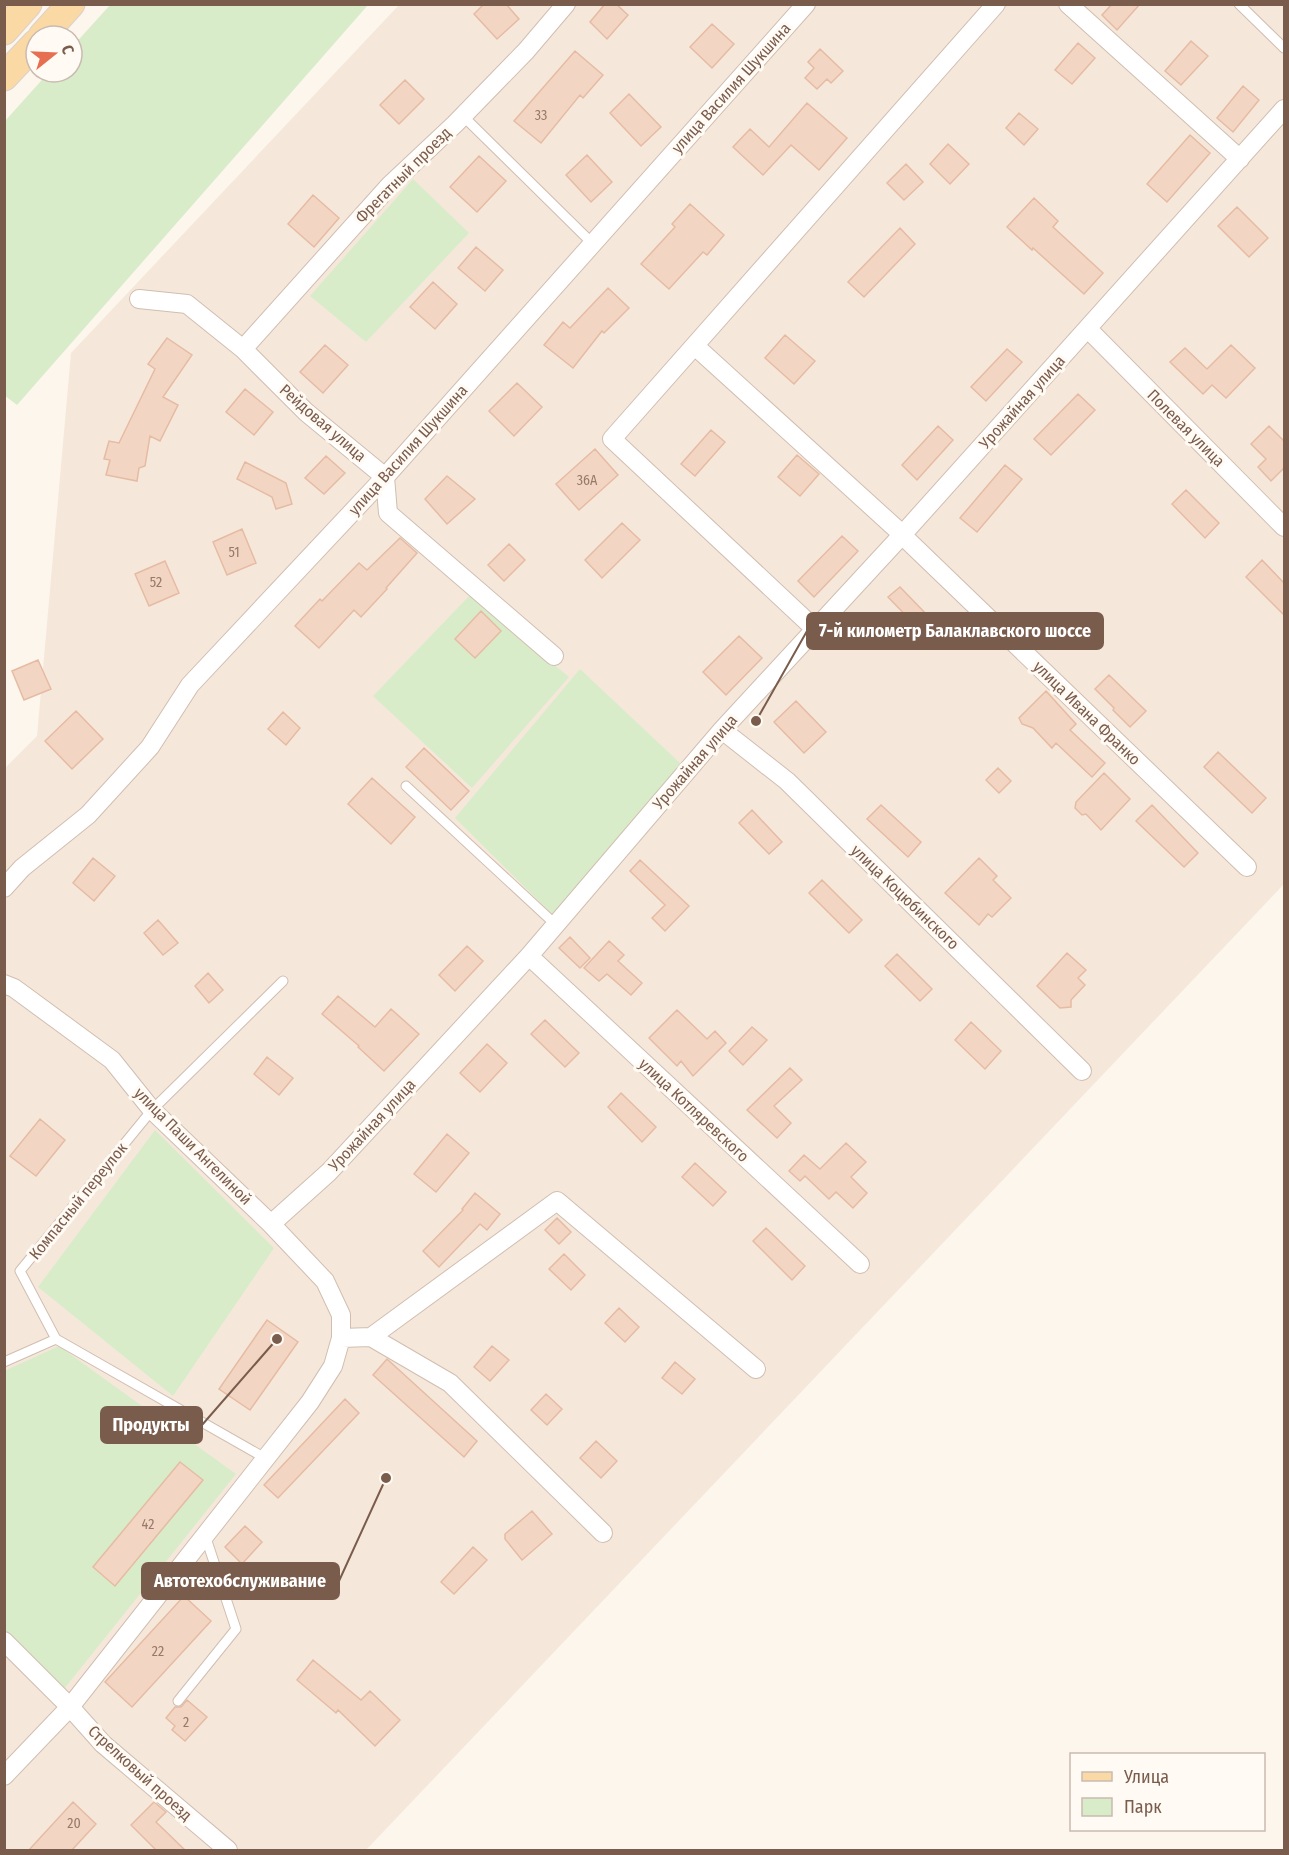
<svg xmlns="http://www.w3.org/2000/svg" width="1289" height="1855" font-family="'Fira Sans Condensed',sans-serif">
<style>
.residential{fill:#f5e8da}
.green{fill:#d8ecc9}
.building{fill:#f3d5c3;stroke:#e6bba3;stroke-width:1.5}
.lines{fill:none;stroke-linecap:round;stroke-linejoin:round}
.lane-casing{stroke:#d1beb0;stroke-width:11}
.street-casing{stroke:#d1beb0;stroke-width:20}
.primary-casing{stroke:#dad1cd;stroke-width:29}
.lane{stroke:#fff;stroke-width:9}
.street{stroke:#fff;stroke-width:18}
.primary{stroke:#fbd9a5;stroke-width:27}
.labels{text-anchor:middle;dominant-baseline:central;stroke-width:6;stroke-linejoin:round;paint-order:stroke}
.number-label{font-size:14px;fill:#987a6a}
.street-label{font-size:16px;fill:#7a5c4d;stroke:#fffaf3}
.leader{fill:none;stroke:#7a5c4d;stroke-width:2}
.callout-dot{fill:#7a5c4d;stroke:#fffaf3;stroke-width:2}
.callout{fill:#7a5c4d;stroke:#7a5c4d;stroke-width:2}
.callout-label{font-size:18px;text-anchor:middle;font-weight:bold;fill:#fff}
</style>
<rect width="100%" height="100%" fill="#fdf6ec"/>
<path class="residential" d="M 399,5 L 1284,5 L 1284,884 L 366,1850 L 5,1850 L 4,769 L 37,736 L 71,353 Z"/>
<path class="green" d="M 110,5 L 368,5 L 17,405 L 4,395 L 5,121 L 49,72 L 72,72 L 72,47 Z
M 413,179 L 469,233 L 366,342 L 310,296 Z
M 470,595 L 569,677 L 472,788 L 373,696 Z
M 580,669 L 681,764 L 554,916 L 455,818 Z
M 155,1130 L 274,1248 L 173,1396 L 38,1287 Z
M 59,1346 L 236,1474 L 64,1689 L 5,1630 L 4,1371 Z"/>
<path class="building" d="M 484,4 L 506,4 L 519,19 L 497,39 L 474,14 Z
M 605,4 L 616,4 L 628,15 L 607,39 L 590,22 Z
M 1112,4 L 1140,4 L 1117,30 L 1102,15 Z
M 712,24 L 734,44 L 712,68 L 690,47 Z
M 1191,41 L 1208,56 L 1181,85 L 1165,71 Z
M 1078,43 L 1095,58 L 1072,84 L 1055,70 Z
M 820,49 L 843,71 L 831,83 L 827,79 L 817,89 L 805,78 L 814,68 L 808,62 Z
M 575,51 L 603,75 L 583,98 L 580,95 L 541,143 L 514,121 Z
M 405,80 L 424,99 L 399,124 L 380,105 Z
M 1243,86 L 1259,100 L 1233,132 L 1217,118 Z
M 629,94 L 661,127 L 641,146 L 610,113 Z
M 807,103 L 847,138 L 819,170 L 791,145 L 763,175 L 733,147 L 750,129 L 769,147 Z
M 1019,113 L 1038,129 L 1024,145 L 1006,128 Z
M 1190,135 L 1210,153 L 1167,202 L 1147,184 Z
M 948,144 L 969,164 L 950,184 L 930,164 Z
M 587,155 L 612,182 L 591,202 L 566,175 Z
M 479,156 L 506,181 L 477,212 L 450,187 Z
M 906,164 L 923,182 L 904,200 L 887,183 Z
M 313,195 L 339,218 L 314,247 L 288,224 Z
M 1034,198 L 1058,221 L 1053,227 L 1103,273 L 1084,294 L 1033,248 L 1032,250 L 1007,227 Z
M 690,204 L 724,235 L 707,255 L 703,252 L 669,289 L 641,264 L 675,227 L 672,224 Z
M 1237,207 L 1268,238 L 1249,257 L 1218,226 Z
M 900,228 L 915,244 L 864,297 L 848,282 Z
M 476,247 L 503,270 L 485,291 L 458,268 Z
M 433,282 L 457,304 L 435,329 L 410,307 Z
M 608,288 L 629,308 L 604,333 L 602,331 L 573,368 L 544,345 L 563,322 L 570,328 Z
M 785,335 L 815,361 L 794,384 L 765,358 Z
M 167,338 L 192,355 L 163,397 L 178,405 L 160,441 L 150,436 L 145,466 L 139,468 L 137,481 L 106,475 L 110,460 L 104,459 L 109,441 L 119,443 L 155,369 L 148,364 Z
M 325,345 L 348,365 L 323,393 L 300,372 Z
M 1231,345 L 1255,368 L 1226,398 L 1212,385 L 1203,394 L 1170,362 L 1185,348 L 1207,369 Z
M 1007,349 L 1022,362 L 986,401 L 971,387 Z
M 517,383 L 542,407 L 514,436 L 489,411 Z
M 245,389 L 273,412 L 254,435 L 226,412 Z
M 1078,394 L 1095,410 L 1051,455 L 1034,439 Z
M 938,426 L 953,440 L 917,480 L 902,465 Z
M 1269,426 L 1284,441 L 1284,468 L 1271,481 L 1258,467 L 1266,459 L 1251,444 Z
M 711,430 L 725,442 L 695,476 L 681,464 Z
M 595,449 L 618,475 L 579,510 L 556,484 Z
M 797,455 L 819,474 L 800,496 L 778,477 Z
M 326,456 L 345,473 L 324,494 L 305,478 Z
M 245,462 L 286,483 L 292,504 L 276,509 L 272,497 L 237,479 Z
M 1005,465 L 1022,479 L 977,532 L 960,518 Z
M 447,476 L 475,499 L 447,524 L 425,499 Z
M 1186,490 L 1219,523 L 1205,538 L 1172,504 Z
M 622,523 L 640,540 L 602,578 L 585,560 Z
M 242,529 L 256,563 L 227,575 L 213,542 Z
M 842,536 L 858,551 L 814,597 L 798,581 Z
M 400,538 L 417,553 L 386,588 L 387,589 L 361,617 L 354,610 L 319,648 L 295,626 L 320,599 L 322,601 L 359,563 L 367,570 Z
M 509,544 L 525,560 L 504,581 L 488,565 Z
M 1262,560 L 1284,583 L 1284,615 L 1246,577 Z
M 165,561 L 179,593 L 149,606 L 135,574 Z
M 900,587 L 930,618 L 919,629 L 888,597 Z
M 481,611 L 501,631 L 475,658 L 455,639 Z
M 739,636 L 762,658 L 726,695 L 703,672 Z
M 38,660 L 51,689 L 24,700 L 12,671 Z
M 1109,675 L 1146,711 L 1130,727 L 1113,710 L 1114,708 L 1095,689 Z
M 1046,691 L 1076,724 L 1070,730 L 1105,763 L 1092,777 L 1056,743 L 1052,748 L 1033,728 L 1022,724 L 1019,718 Z
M 796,701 L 826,732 L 804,753 L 774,722 Z
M 76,711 L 103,739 L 72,769 L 45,741 Z
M 283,712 L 300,728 L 286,745 L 268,729 Z
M 424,748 L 469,791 L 451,810 L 406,767 Z
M 1218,752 L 1266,798 L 1252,813 L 1204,767 Z
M 998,768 L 1011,781 L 999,793 L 986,780 Z
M 1104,773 L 1130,799 L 1101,830 L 1086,814 L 1082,815 L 1075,808 L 1076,802 Z
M 372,778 L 415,817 L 391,844 L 348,804 Z
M 881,805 L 921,842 L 908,857 L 867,819 Z
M 1152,805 L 1198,853 L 1184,867 L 1136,821 Z
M 752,810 L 782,842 L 769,854 L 739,823 Z
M 93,858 L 115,876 L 94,901 L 73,883 Z
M 979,858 L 997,876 L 993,880 L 1011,898 L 992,917 L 988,914 L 979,925 L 945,893 Z
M 640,860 L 689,906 L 665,931 L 652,918 L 665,905 L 630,871 Z
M 822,880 L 862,920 L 849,933 L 809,893 Z
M 158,920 L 178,943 L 163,955 L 144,933 Z
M 570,937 L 590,958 L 580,968 L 559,948 Z
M 609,941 L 624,955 L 618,961 L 642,983 L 631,995 L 607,974 L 599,981 L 584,968 Z
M 467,946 L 483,961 L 455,991 L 439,975 Z
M 1067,953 L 1086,970 L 1078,978 L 1085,985 L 1071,1000 L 1071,1007 L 1060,1008 L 1037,986 Z
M 897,954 L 932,989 L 920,1001 L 885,966 Z
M 208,973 L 223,990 L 209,1003 L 195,986 Z
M 338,996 L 375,1027 L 391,1009 L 419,1034 L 384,1071 L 358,1047 L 359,1046 L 322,1014 Z
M 677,1010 L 707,1039 L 715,1031 L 726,1043 L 693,1076 L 681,1061 L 677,1066 L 649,1038 Z
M 545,1020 L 579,1053 L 565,1067 L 531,1034 Z
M 971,1022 L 1001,1051 L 985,1069 L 955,1040 Z
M 752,1027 L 767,1040 L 743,1065 L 729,1051 Z
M 487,1044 L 507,1063 L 480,1092 L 460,1073 Z
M 267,1057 L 293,1078 L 279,1095 L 254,1074 Z
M 790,1068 L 802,1080 L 774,1106 L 791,1123 L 777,1138 L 747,1110 Z
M 621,1093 L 656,1127 L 642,1142 L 608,1107 Z
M 40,1119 L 65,1140 L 36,1176 L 10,1156 Z
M 447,1134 L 469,1153 L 436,1192 L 414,1174 Z
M 846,1143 L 866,1162 L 851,1177 L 867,1193 L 853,1208 L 836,1192 L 829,1199 L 805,1176 L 800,1181 L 789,1171 L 804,1155 L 820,1169 Z
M 695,1163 L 726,1192 L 713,1206 L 682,1177 Z
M 475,1193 L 500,1214 L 487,1230 L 480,1224 L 439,1267 L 423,1251 L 463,1210 L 462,1209 Z
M 557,1218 L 571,1232 L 559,1244 L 545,1230 Z
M 766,1228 L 805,1266 L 792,1280 L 753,1241 Z
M 564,1254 L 585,1275 L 571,1290 L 549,1269 Z
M 619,1308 L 639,1327 L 625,1342 L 605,1323 Z
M 267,1320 L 298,1342 L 250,1410 L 219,1389 Z
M 492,1346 L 509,1360 L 490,1381 L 474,1367 Z
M 387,1359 L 477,1441 L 464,1457 L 373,1375 Z
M 675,1362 L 695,1379 L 682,1394 L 662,1378 Z
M 546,1394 L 562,1409 L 547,1425 L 531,1410 Z
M 345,1399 L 359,1413 L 278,1498 L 264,1485 Z
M 596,1441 L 617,1461 L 601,1478 L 580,1458 Z
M 180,1462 L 203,1480 L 115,1586 L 93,1567 Z
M 532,1511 L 552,1534 L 522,1560 L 505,1539 L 505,1534 Z
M 245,1526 L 262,1542 L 242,1564 L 225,1547 Z
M 473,1547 L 487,1560 L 454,1594 L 441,1582 Z
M 184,1596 L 211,1621 L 132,1707 L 105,1682 Z
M 313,1660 L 361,1700 L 370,1691 L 400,1720 L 375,1746 L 338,1710 L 336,1713 L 297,1680 Z
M 187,1700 L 207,1717 L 185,1741 L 172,1730 L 175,1726 L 166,1718 L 175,1707 L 181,1707 Z
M 73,1802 L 96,1824 L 71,1851 L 28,1851 Z
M 154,1802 L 166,1812 L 156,1822 L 186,1851 L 157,1851 L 131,1825 Z"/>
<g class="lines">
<defs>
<path id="lane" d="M 1239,4 L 1284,48
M 463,116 L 592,243
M 406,786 L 555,924
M 56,1339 L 265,1458
M 4,1362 L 56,1339 L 20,1271 L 152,1110 L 283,981
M 178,1701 L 236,1629 L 205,1535"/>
<path id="street" d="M 1068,4 L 1240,159
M 139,299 L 187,304 L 243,349 L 306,412 L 385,477 L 388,513 L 554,656
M 1088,329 L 1284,527
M 695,346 L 902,534
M 243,349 L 390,185 L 455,124 L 526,51 L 566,4
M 902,535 L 1247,867
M 815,629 L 612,439 L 996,4
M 722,730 L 787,781 L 1082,1071
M 4,888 L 22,868 L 88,815 L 150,747 L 190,685 L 385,477 L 806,4
M 529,956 L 860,1264
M 4,984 L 14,988 L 112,1060 L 152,1110 L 271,1224 L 325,1281 L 341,1315 L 341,1338 L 333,1366 L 310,1402 L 70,1707 L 4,1776
M 271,1224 L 329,1172 L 529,956 L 722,730 L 902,535 L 1284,109
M 371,1337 L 450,1383 L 603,1533
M 341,1338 L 371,1337 L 557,1201 L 756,1369
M 4,1641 L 70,1707 L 103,1744 L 228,1850"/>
<path id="primary" d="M 4,31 L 28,4
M 42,36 L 71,4
M 4,77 L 36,43"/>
</defs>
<use href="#lane" class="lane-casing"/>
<use href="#street" class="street-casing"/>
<use href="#primary" class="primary-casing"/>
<use href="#lane" class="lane"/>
<use href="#street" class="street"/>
<use href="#primary" class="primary"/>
</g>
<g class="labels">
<g class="number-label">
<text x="541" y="115">33</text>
<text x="587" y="480">36А</text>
<text x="234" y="552">51</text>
<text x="156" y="582">52</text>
<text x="148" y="1524">42</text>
<text x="158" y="1651">22</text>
<text x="186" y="1722">2</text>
<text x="74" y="1823">20</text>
</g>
<g class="street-label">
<text transform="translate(731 88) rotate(-48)">улица Василия Шукшина</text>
<text transform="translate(403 175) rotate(-45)">Фрегатный проезд</text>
<text transform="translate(1022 402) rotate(-48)">Урожайная улица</text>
<text transform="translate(323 423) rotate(41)">Рейдовая улица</text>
<text transform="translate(1186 428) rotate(45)">Полевая улица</text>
<text transform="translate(408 450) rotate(-48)">улица Василия Шукшина</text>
<text transform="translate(1087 713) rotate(44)">улица Ивана Франко</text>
<text transform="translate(695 762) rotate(-49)">Урожайная улица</text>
<text transform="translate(905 897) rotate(44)">улица Коцюбинского</text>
<text transform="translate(694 1110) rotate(43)">улица Котляревского</text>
<text transform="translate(372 1125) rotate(-47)">Урожайная улица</text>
<text transform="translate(193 1146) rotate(45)">улица Паши Ангелиной</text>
<text transform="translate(78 1201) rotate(-51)">Компасный переулок</text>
<text transform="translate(140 1773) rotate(42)">Стрелковый проезд</text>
</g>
</g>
<path class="leader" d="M756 721L807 631M277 1339L202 1425M386 1478L339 1581"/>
<g class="callout-dot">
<circle cx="756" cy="721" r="6"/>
<circle cx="277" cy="1339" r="6"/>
<circle cx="386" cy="1478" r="6"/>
</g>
<g class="callout">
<rect x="807" y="613" width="296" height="36" rx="6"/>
<rect x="101" y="1407" width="101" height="36" rx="6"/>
<rect x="142" y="1563" width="197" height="36" rx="6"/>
</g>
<g class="callout-label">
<text x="955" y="637">7-й километр Балаклавского шоссе</text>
<text x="151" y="1431">Продукты</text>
<text x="240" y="1587">Автотехобслуживание</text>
</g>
<rect width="1289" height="1855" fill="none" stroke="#7a5c4d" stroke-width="12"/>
<rect x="1070" y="1753" width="195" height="78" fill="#fffaf3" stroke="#cabbb1" stroke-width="1.5"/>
<rect x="1082" y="1772" width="30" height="9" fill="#fbd9a5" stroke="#cabbb1" stroke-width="1.5"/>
<text x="1124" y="1783" font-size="18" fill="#7a5c4d">Улица</text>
<rect x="1082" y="1798" width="30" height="18" fill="#d8ecc9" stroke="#cabbb1" stroke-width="1.5"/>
<text x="1124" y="1813" font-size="18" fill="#7a5c4d">Парк</text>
<g transform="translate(54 54) rotate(72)"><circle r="28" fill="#fffaf3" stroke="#cabbb1" stroke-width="1.5"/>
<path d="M0-4.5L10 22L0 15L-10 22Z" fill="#e76f51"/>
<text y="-9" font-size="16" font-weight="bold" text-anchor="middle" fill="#7a5c4d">С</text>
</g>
</svg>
